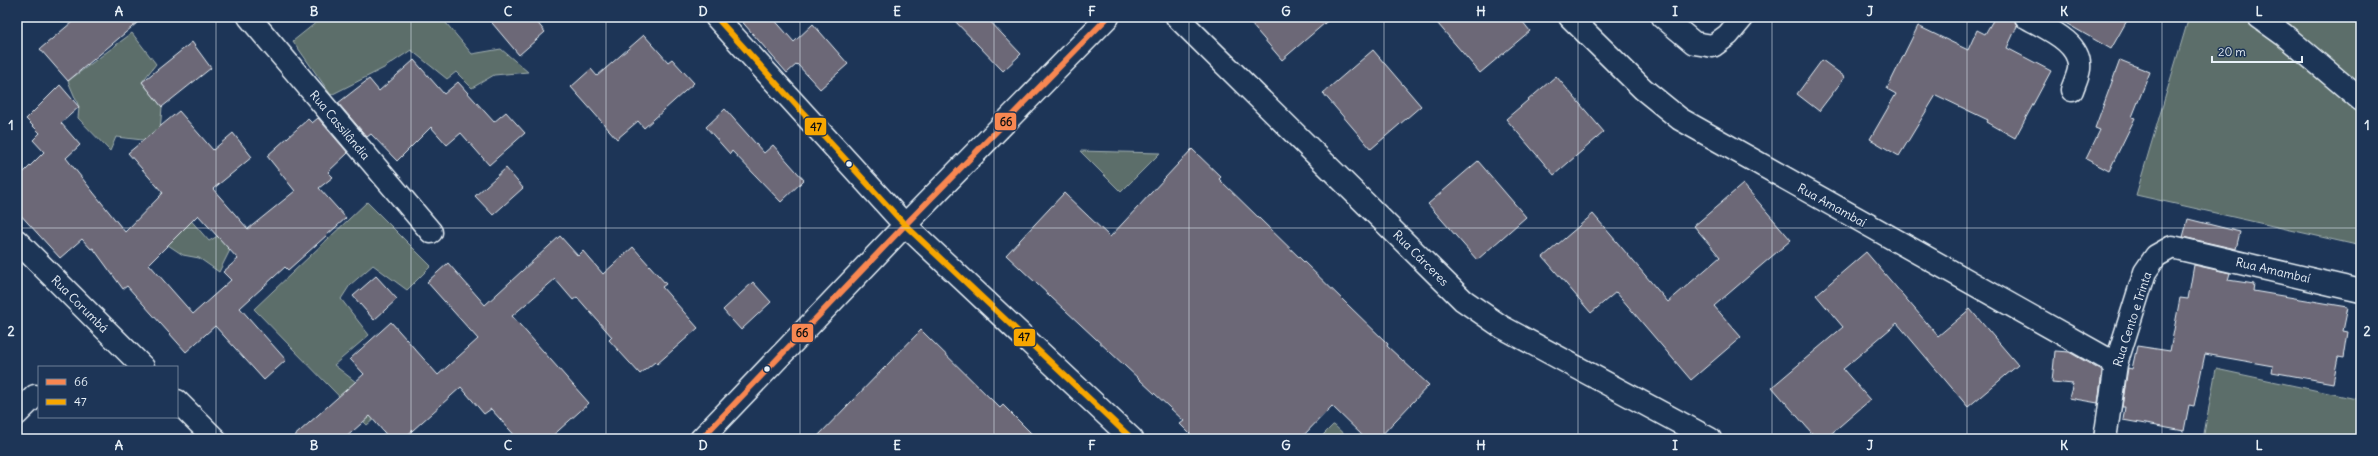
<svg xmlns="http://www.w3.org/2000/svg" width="2378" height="456" font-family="Delius,sans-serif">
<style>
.green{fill:#5b6e6a;stroke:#a2b0b1}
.building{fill:#6c6877;stroke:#e8f1f8;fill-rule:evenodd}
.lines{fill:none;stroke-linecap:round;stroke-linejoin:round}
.street-casing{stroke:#e8f1f8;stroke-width:25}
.secondary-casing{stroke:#e8f1f8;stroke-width:25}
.street{stroke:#1d3557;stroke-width:22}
.secondary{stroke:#1d3557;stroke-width:22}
.bus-1-casing{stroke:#1d3557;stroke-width:9}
.bus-2-casing{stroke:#1d3557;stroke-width:9}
.bus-1{stroke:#f88751;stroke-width:6}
.bus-2{stroke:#f7a600;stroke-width:6}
.grid{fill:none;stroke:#e8f1f8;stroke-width:1;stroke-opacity:0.55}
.bus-dot{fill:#e8f1f8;stroke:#1d3557;stroke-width:1.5}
.labels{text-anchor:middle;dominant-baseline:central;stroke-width:3;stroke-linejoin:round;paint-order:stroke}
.street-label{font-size:12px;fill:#e8f1f8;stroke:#1d3557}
.line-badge{stroke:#1d3557;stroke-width:1.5}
.pale-badge-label{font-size:11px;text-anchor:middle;font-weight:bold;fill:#111}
.neatline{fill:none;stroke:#e8f1f8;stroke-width:1.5}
.grid-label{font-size:13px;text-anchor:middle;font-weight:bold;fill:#e8f1f8}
</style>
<rect width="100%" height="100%" fill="#1d3557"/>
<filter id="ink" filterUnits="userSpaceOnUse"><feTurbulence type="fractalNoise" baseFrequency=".025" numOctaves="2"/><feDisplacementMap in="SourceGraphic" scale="8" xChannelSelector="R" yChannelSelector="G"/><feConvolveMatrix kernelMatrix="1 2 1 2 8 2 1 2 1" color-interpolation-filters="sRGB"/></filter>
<g filter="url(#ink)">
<path class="green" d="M 323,17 L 441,17 L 472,54 L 501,49 L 528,72 L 494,75 L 472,88 L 456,72 L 447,79 L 411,50 L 384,68 L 331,95 L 293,41 Z
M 2189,17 L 2361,17 L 2361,246 L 2136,195 Z
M 132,33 L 156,64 L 142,82 L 162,107 L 160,132 L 143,140 L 116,137 L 110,151 L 78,118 L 79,107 L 68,81 Z
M 1080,151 L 1160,153 L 1121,192 Z
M 181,188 L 180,208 L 209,241 L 223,233 L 232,246 L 219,272 L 199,258 L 183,255 L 168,245 L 173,235 L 168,228 L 161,193 Z
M 367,202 L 431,266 L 407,290 L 373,265 L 350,285 L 341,299 L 369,335 L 334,365 L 388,407 L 367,425 L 254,309 Z
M 2216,369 L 2361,400 L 2361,439 L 2203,439 Z
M 1333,425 L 1334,425 L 1349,439 L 1319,439 Z"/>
<path class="building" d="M 78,17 L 144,17 L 68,81 L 40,49 Z
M 487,17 L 533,17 L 545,32 L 519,55 Z
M 738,17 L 772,17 L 794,42 L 813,24 L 848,64 L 820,89 L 797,64 L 787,73 Z
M 951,17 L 986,17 L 1021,54 L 1003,71 Z
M 1245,17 L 1332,17 L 1282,60 Z
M 1432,17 L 1519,17 L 1530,31 L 1480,73 Z
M 1995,17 L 2014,17 L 2017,26 L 2007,48 L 2051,71 L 2015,138 L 1987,122 L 1988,120 L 1936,95 L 1899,156 L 1870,139 L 1896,94 L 1887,89 L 1918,26 L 1968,50 L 1977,30 L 1985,34 Z
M 2055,17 L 2129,17 L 2111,49 Z
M 644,35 L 668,62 L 672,59 L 694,83 L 644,128 L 638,121 L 617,139 L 571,87 L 591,69 L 597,76 Z
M 192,42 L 211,68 L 162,107 L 142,82 Z
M 1373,50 L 1421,106 L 1371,149 L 1323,93 Z
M 414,60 L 444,94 L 458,82 L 494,122 L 506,112 L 525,133 L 489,165 L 461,133 L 447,145 L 431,127 L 397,161 L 371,134 L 367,137 L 338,103 L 369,79 L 379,91 Z
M 1822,60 L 1845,77 L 1819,111 L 1797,94 Z
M 2120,60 L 2150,72 L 2132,117 L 2135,118 L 2109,171 L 2086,159 L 2100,130 L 2095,128 Z
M 1556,76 L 1604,132 L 1554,175 L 1506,119 Z
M 60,85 L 79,107 L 61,123 L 80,145 L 66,158 L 125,232 L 163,193 L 128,153 L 179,111 L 213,150 L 233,133 L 252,157 L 213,189 L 248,229 L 295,191 L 267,156 L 308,119 L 312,123 L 318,118 L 348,153 L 328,172 L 333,177 L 319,188 L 346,218 L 288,270 L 285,267 L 240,308 L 286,360 L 264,380 L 215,326 L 186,352 L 127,286 L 123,289 L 93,248 L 91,249 L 82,239 L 60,258 L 17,211 L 17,179 L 44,152 L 33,140 L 40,133 L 26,119 ZM 198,215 L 238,259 L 223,272 L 231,280 L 193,314 L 149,264 Z
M 725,109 L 764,153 L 773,145 L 804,180 L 781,202 L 732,151 L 730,154 L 706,127 Z
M 1192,149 L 1221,177 L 1219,179 L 1388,344 L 1387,346 L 1429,385 L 1378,439 L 1366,439 L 1332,406 L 1300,439 L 1195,439 L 1180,424 L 1184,421 L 1006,255 L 1064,193 L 1110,237 Z
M 1478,161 L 1526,217 L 1477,260 L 1428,204 Z
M 506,168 L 523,188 L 493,215 L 475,196 Z
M 1743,184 L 1791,240 L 1714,306 L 1741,337 L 1691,380 L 1616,292 L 1591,313 L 1543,257 L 1593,214 L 1668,302 L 1720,257 L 1694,226 Z
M 2188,219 L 2240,232 L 2236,249 L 2183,237 Z
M 560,236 L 578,256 L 583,251 L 603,274 L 633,247 L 666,284 L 662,287 L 698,328 L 657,364 L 655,362 L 640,374 L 609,340 L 612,337 L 577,297 L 573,300 L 555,279 L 512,316 L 589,403 L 549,439 L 518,439 L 491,409 L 484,414 L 461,387 L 403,439 L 390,439 L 370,416 L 344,439 L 291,439 L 364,374 L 350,359 L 391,322 L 438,375 L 478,339 L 427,282 L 448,263 L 485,305 Z
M 1866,252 L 1938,336 L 1970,309 L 2018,365 L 1968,407 L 1897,323 L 1843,369 L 1870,400 L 1825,439 L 1817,439 L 1772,387 L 1843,327 L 1816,295 Z
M 2194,265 L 2230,273 L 2228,280 L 2254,284 L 2253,291 L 2348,307 L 2343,331 L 2348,332 L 2344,358 L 2338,357 L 2333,383 L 2272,372 L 2273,366 L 2205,354 L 2194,406 L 2189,405 L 2184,431 L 2123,420 L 2125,407 L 2122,407 L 2128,368 L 2132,369 L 2137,346 L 2170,351 L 2180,298 L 2188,299 Z
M 376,276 L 397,299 L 374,320 L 353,296 Z
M 753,282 L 771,302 L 741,330 L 723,310 Z
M 921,330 L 1000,408 L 1003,405 L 1037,439 L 815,439 Z
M 2055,351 L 2069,352 L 2102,371 L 2098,403 L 2069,398 L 2073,384 L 2052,382 Z"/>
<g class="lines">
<defs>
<path id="street" d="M 249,17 L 431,232
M 1570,17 L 1643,89 L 1680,119 L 2116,364
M 1663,17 L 1694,43 L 1713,46 L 1728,35 L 1743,17
M 2026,17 C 2045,28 2082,42 2079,69 C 2078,76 2074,84 2072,90
M 2259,17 L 2284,35 L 2361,100
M 17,241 L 143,367
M 177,401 L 215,439
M 17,414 L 35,396
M 701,439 L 905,225
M 2105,439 L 2116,364 L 2145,272 L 2156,256 L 2172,247 L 2361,291"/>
<path id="secondary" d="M 716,17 L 905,225 L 1132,439
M 1177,17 L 1463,300 L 1502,327 L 1710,439
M 905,225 L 1108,17"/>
</defs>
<use href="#street" class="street-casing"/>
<use href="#secondary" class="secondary-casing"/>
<use href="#street" class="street"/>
<use href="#secondary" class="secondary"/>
<defs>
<path id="bus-1" d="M 701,439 L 905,225 L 1108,17"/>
<path id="bus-2" d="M 716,17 L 905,225 L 1132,439"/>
</defs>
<use href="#bus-1" class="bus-1-casing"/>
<use href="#bus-2" class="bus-2-casing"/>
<use href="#bus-1" class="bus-1"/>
<use href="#bus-2" class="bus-2"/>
</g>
</g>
<path class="grid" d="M 216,17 L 216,439M 411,17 L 411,439M 606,17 L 606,439M 800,17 L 800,439M 994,17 L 994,439M 1189,17 L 1189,439M 1384,17 L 1384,439M 1578,17 L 1578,439M 1772,17 L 1772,439M 1967,17 L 1967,439M 2162,17 L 2162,439M 17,228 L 2361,228"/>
<g class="bus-dot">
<circle cx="849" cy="164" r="3.5"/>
<circle cx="767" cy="369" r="3.5"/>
</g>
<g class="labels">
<g class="street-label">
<text transform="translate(340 125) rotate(50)">Rua Cassilândia</text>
<text transform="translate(1832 205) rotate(29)">Rua Amambaí</text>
<text transform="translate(1421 258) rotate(45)">Rua Cárceres</text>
<text transform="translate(2273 270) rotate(13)">Rua Amambaí</text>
<text transform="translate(80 304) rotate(45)">Rua Corumbá</text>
<text transform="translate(2132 319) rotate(-72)">Rua Cento e Trinta</text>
</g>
</g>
<g class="line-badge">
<rect x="994" y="112" width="23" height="19" rx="4" fill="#f88751"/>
<rect x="804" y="117" width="23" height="19" rx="4" fill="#f7a600"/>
<rect x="791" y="323" width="23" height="20" rx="4" fill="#f88751"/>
<rect x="1013" y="328" width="23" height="19" rx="4" fill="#f7a600"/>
</g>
<g class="pale-badge-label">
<text x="1006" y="126">66</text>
<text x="816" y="131">47</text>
<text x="802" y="337">66</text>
<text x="1024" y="341">47</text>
</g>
<rect width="2378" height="456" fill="none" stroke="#1d3557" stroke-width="44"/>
<rect x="38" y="366" width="140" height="52" fill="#1d3557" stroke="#6e8097"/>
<rect x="46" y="379" width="20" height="6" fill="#f88751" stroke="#6e8097"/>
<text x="74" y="386" font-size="12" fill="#e8f1f8">66</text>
<rect x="46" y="399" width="20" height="6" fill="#f7a600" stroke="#6e8097"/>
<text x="74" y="406" font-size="12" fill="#e8f1f8">47</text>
<path d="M2212 56v6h90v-6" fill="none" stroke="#e8f1f8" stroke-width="2"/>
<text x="2218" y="56" font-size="12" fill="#e8f1f8" stroke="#1d3557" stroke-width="3" paint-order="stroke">20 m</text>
<rect x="22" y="22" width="2334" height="412" class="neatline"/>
<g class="grid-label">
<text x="119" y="16">A</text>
<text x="314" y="16">B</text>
<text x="508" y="16">C</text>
<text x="703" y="16">D</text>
<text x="897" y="16">E</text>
<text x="1092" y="16">F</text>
<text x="1286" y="16">G</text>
<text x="1481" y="16">H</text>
<text x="1675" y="16">I</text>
<text x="1870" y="16">J</text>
<text x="2064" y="16">K</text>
<text x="2259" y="16">L</text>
<text x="11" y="130">1</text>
<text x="2367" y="130">1</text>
<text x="11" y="336">2</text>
<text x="2367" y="336">2</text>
<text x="119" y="450">A</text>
<text x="314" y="450">B</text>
<text x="508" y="450">C</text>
<text x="703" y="450">D</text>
<text x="897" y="450">E</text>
<text x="1092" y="450">F</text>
<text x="1286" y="450">G</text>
<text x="1481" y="450">H</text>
<text x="1675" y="450">I</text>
<text x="1870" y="450">J</text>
<text x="2064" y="450">K</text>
<text x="2259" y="450">L</text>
</g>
</svg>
